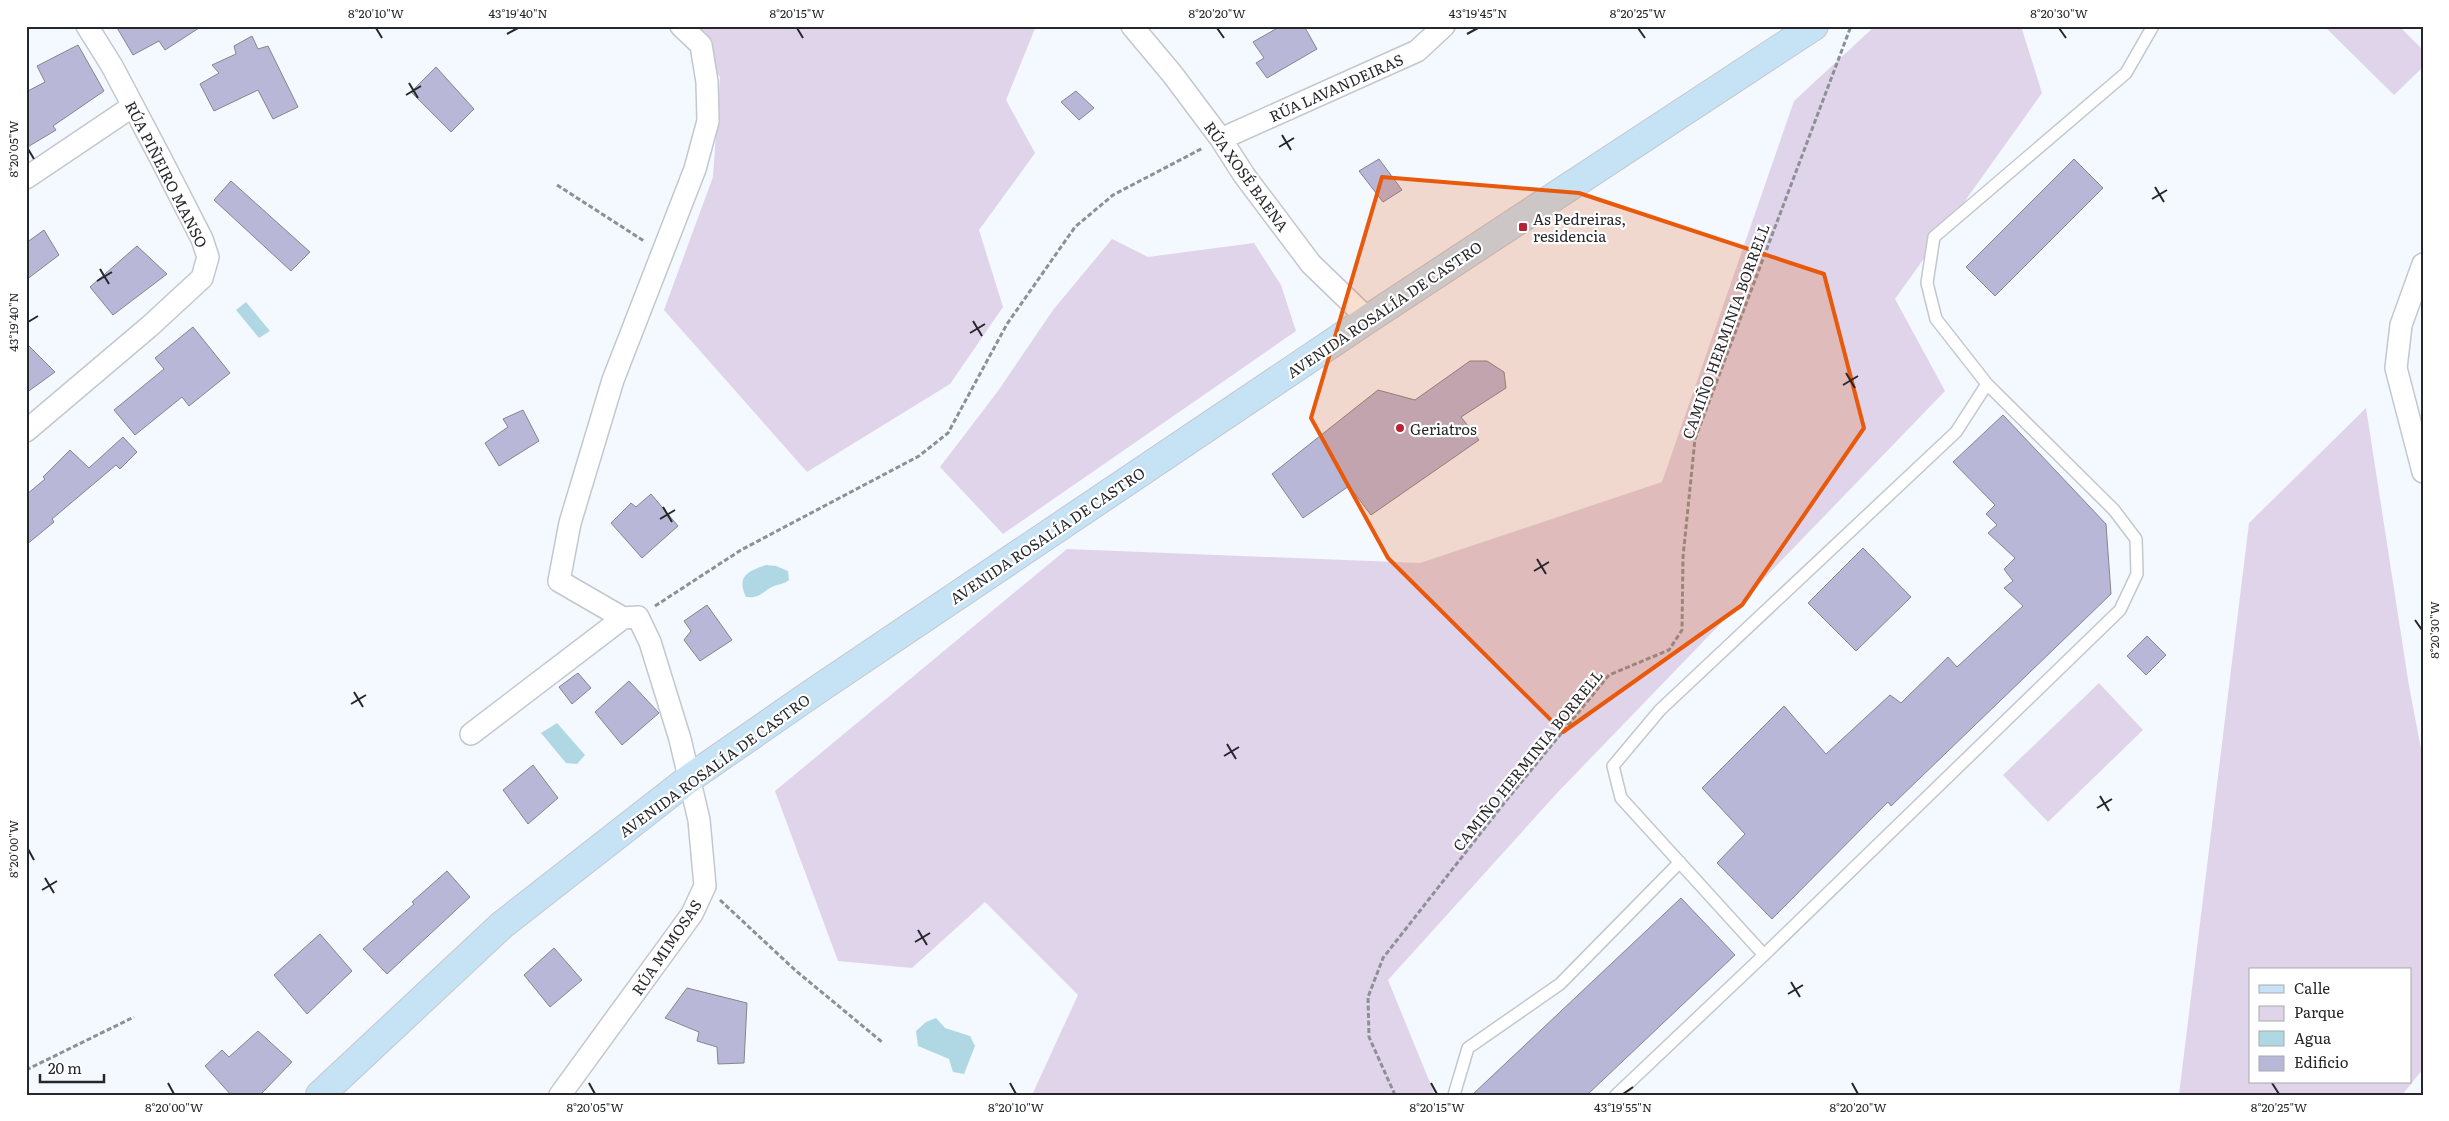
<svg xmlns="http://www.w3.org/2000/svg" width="2449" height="1121" font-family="Literata,serif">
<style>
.green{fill:#dfd4e9;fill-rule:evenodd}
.water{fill:#afd8e4}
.building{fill:#b8b7d8;stroke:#86858d}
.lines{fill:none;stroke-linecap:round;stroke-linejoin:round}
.lane-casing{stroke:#c3c7ce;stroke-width:14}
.street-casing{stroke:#c3c7ce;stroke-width:24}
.secondary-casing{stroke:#c3c7ce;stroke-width:30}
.path{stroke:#8d9095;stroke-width:3;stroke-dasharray:5 2.5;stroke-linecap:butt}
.lane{stroke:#fff;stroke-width:11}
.street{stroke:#fff;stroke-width:21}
.secondary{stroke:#c6e3f6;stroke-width:28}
.marked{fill:#e8590c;fill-opacity:0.2;stroke:#e8590c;stroke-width:4;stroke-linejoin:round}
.ticks{fill:none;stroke:#26272a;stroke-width:2}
.poi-dot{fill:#b52338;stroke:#fff;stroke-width:2}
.labels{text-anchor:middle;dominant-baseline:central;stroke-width:4.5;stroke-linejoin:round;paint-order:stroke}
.street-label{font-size:15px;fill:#26272a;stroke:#fff}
.poi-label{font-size:15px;fill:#26272a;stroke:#fff;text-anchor:start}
.neatline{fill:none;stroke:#26272a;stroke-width:2}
.ticks-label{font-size:12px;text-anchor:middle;fill:#26272a}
</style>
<rect width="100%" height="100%" fill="#f4f8ff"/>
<path class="green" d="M 682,26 L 1036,26 L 1006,100 L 1035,153 L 979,230 L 1003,307 L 950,384 L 807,472 L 664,310 L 713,177 L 720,77 Z
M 1875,26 L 2021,26 L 2042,93 L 1895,299 L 1945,391 L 1558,792 L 1388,980 L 1435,1095 L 1032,1095 L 1078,995 L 985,902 L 912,968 L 838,961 L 775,791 L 1067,549 L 1420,563 L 1662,482 L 1794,101 Z
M 2324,26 L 2399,26 L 2423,50 L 2423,67 L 2394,95 Z
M 1112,239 L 1148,257 L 1254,243 L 1281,285 L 1296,331 L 1003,534 L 940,467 L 998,391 L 1053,310 Z
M 2366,408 L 2409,686 L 2423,759 L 2423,1069 L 2402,1095 L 2179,1095 L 2249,523 ZM 2250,970 L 2410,970 L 2410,1082 L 2250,1082 Z
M 2099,683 L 2143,730 L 2048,822 L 2003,775 Z"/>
<path class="water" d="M 246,302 L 270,331 L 259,338 L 236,310 Z
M 766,565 L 776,566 L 788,571 L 789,580 C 783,585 776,584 770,588 C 761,594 758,598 746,597 C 736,576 748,571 766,565 Z
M 557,723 L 585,755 L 577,764 L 566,763 L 541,733 Z
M 936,1018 L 945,1028 L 970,1036 L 975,1046 L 964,1074 L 953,1072 L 949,1059 L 918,1046 L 916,1031 L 926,1022 Z"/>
<path class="building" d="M 116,26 L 202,26 L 165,50 L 159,41 L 133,55 Z
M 1281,26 L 1304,26 L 1317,49 L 1267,78 L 1256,63 L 1264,58 L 1253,42 Z
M 252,36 L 258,49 L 268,46 L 298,107 L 273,119 L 258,90 L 214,111 L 200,84 L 219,73 L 212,65 L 236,54 L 234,46 Z
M 78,45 L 104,91 L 53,126 L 56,130 L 26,148 L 26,92 L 45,82 L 37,66 Z
M 436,67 L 474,109 L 451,132 L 411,92 Z
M 1076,91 L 1094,108 L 1079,120 L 1061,102 Z
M 1379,159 L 1402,190 L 1383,202 L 1359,171 Z
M 2074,159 L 2103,188 L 1995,296 L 1966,267 Z
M 231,181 L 310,252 L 291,271 L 214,200 Z
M 44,230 L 59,255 L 26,280 L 26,243 Z
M 137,246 L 167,274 L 113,315 L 90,287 Z
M 193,327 L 230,373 L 189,406 L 182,397 L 135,435 L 114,410 L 164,369 L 155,358 Z
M 26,343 L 55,372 L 26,393 Z
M 1470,361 L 1487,361 L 1504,372 L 1506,388 L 1461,417 L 1479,440 L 1371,515 L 1349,486 L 1303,518 L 1272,474 L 1378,390 L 1415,400 Z
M 523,410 L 539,441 L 499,466 L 485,443 L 508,427 L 503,419 Z
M 2003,415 L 2106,524 L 2111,594 L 1891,806 L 1888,802 L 1772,919 L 1717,863 L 1745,834 L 1702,788 L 1784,706 L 1826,754 L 1890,695 L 1901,703 L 1948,657 L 1957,667 L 2023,606 L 2004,588 L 2013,581 L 2004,569 L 2015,558 L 1988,533 L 1997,525 L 1986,514 L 1995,505 L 1953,462 Z
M 123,437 L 137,452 L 120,469 L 116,465 L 52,519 L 54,522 L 26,545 L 26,495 L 45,479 L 43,477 L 70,450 L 89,468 Z
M 651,494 L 678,526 L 642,558 L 611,523 L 631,503 L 636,507 Z
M 1863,548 L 1911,597 L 1856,651 L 1808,603 Z
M 707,605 L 732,640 L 700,661 L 684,640 L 691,631 L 684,621 Z
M 2147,636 L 2166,655 L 2146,675 L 2127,656 Z
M 578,673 L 591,688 L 572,704 L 559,687 Z
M 629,681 L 659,713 L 622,745 L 595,712 Z
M 533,765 L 558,798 L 528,824 L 503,790 Z
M 447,871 L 470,897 L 387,974 L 363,949 L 414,904 L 412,902 Z
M 1681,898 L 1735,955 L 1587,1095 L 1472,1095 Z
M 320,934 L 352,971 L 307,1014 L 274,975 Z
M 554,948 L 582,980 L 550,1007 L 524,975 Z
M 687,988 L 747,1003 L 744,1063 L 718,1064 L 717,1047 L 697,1041 L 699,1032 L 665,1018 Z
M 258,1031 L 292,1062 L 260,1095 L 231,1095 L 205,1066 L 222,1050 L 229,1057 Z"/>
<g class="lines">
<defs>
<path id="lane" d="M 1987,384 L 1956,432 L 1660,710 L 1613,766 L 1621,798 L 1764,955 L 2120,610 L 2137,574 L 2136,539 L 2114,510 L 1987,384 L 1936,319 L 1927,283 L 1934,237 L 2126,73 L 2153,26
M 1454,1095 L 1468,1048 L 1560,984 L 1680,862
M 1616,1095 L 1764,955"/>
<path id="street" d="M 1132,26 L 1173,75 L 1221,139 L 1244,175 L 1311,264 L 1368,319
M 1221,139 L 1417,51 L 1444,26
M 26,178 L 133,106
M 2423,264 L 2401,325 L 2396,368 L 2423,472
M 26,431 L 150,326 L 202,278 L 208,257 L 202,239 L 160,157 L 112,66 L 87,26
M 471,734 L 623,618
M 560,1095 L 692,914 L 705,886 L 699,820 L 680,739 L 650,642 L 638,617 L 623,618 L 559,581 L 570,523 L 613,380 L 695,169 L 708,121 L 707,82 L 701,45 L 681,26"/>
<path id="secondary" d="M 320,1095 L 502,925 L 690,778 L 814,692 L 1368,319 L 1814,26"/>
</defs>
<use href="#lane" class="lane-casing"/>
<use href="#street" class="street-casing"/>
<use href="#secondary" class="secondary-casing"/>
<path class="path" d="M 557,185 L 644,241
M 655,606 L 741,550 L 919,456 L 948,433 L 1007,324 L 1075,227 L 1113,195 L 1203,148
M 720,900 L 795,970 L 882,1042
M 26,1070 L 134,1017
M 1395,1095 L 1369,1037 L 1368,997 L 1383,958 L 1505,802 L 1609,675 L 1669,650 L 1682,630 L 1683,557 L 1695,439 L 1851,26"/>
<use href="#lane" class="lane"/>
<use href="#street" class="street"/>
<use href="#secondary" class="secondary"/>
</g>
<path class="marked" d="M 1382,177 L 1579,193 L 1824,274 L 1864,428 L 1742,605 L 1563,732 L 1388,558 L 1311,418 Z"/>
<path class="ticks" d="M 376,28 L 382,38M 797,28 L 803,38M 1217,28 L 1224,38M 1638,28 L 1645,38M 2059,28 L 2066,38M 507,34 L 518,28M 1467,34 L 1478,28M 409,83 L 418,98M 406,95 L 421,86M 1282,135 L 1291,150M 1279,147 L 1294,138M 28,149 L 34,159M 2155,187 L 2164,202M 2152,199 L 2167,190M 100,269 L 109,284M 97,281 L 112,272M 973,321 L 982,336M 28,322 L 38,316M 970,333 L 985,324M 1846,373 L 1855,388M 1843,385 L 1858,376M 663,507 L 672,522M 660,519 L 675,510M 1537,559 L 1546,574M 1534,571 L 1549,562M 2415,620 L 2422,630M 354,692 L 363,707M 351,704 L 366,695M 1227,744 L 1236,759M 1224,756 L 1239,747M 2100,796 L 2109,811M 2097,808 L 2112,799M 28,849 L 34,860M 45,878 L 54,893M 42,890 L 57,881M 918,930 L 927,945M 915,942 L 930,933M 1791,982 L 1800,997M 1788,994 L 1803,985M 168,1083 L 174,1094M 589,1083 L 595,1094M 1010,1083 L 1016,1094M 1431,1083 L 1437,1094M 1852,1083 L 1858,1094M 2272,1083 L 2279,1094M 1623,1094 L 1633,1087"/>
<g class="poi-dot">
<rect x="1518" y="222" width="10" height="10" rx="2.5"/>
<circle cx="1400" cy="428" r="5"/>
</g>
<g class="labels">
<g class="street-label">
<text transform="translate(1336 87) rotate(-24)">RÚA LAVANDEIRAS</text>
<text transform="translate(167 174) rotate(63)">RÚA PIÑEIRO MANSO</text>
<text transform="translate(1247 176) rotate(54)">RÚA XOSÉ BAENA</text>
<text transform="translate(1384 309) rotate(-34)">AVENIDA ROSALÍA DE CASTRO</text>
<text transform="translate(1725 331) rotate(-70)">CAMIÑO HERMINIA BORRELL</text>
<text transform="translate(1047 535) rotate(-34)">AVENIDA ROSALÍA DE CASTRO</text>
<text transform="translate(1527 760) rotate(-51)">CAMIÑO HERMINIA BORRELL</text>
<text transform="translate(714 765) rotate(-36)">AVENIDA ROSALÍA DE CASTRO</text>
<text transform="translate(666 947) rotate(-56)">RÚA MIMOSAS</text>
</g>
<g class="poi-label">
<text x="1533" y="218">As Pedreiras,<tspan x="1533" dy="17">residencia</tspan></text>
<text x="1410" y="428">Geriatros</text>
</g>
</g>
<rect width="2449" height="1121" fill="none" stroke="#ffffff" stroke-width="55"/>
<rect x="2249" y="968" width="162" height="115" fill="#ffffff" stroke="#a8a9aa"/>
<rect x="2259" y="985" width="25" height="8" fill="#c6e3f6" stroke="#a8a9aa"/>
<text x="2294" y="994" font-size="15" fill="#26272a">Calle</text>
<rect x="2259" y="1006" width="25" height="15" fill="#dfd4e9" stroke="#a8a9aa"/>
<text x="2294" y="1018" font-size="15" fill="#26272a">Parque</text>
<rect x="2259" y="1031" width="25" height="15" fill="#afd8e4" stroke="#a8a9aa"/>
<text x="2294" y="1044" font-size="15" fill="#26272a">Agua</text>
<rect x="2259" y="1056" width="25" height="15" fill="#b8b7d8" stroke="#a8a9aa"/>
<text x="2294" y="1068" font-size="15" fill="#26272a">Edificio</text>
<path d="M40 1074v8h64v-8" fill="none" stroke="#26272a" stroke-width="2.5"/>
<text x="48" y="1074" font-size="15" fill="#26272a" stroke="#ffffff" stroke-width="4" paint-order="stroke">20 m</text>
<rect x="28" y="28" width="2394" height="1066" class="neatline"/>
<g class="ticks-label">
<text x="376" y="18">8°20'10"W</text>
<text x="518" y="18">43°19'40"N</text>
<text x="797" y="18">8°20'15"W</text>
<text x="1217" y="18">8°20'20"W</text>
<text x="1478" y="18">43°19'45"N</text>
<text x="1638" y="18">8°20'25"W</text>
<text x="2059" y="18">8°20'30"W</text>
<text transform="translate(14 149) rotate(-90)" y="4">8°20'05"W</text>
<text transform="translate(14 322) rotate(-90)" y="4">43°19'40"N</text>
<text transform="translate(2435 630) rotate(-90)" y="4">8°20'30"W</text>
<text transform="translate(14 849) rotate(-90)" y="4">8°20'00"W</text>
<text x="174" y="1112">8°20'00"W</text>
<text x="595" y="1112">8°20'05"W</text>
<text x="1016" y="1112">8°20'10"W</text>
<text x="1437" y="1112">8°20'15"W</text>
<text x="1623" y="1112">43°19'55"N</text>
<text x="1858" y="1112">8°20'20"W</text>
<text x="2279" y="1112">8°20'25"W</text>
</g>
</svg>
